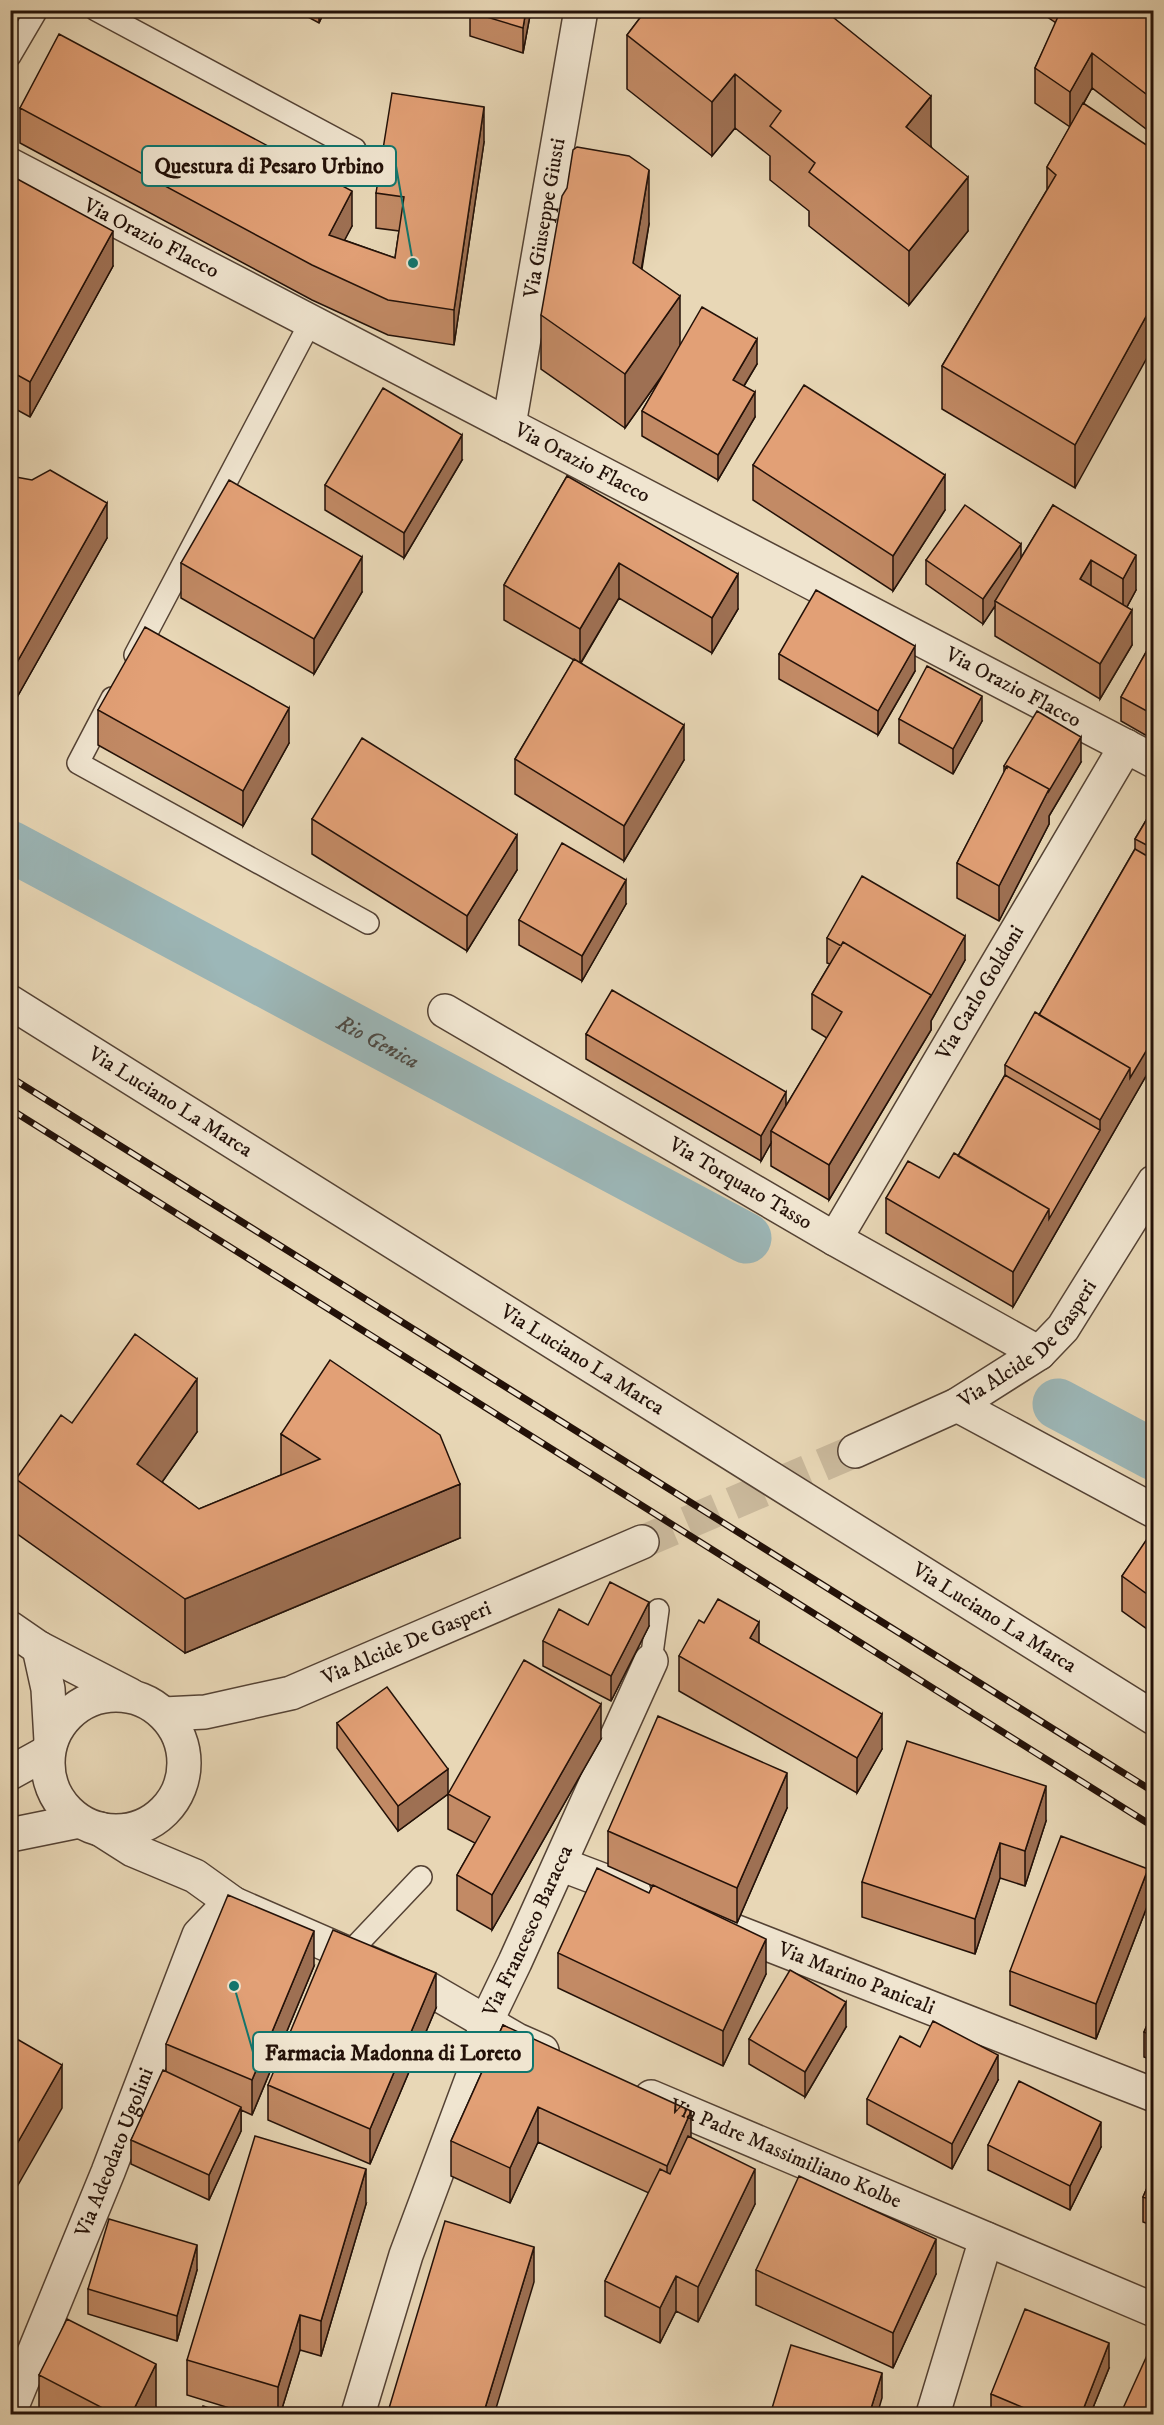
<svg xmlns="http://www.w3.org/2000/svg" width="1164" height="2425" font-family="'IM FELL DW Pica',serif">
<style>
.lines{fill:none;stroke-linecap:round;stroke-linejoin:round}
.canal{stroke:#9cb7b8;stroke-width:51}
.tertiary-tunnel{stroke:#cab99c;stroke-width:33;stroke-dasharray:33 16;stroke-linecap:butt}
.service-casing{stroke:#544234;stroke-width:24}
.minor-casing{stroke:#544234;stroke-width:36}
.tertiary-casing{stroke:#544234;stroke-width:36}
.service{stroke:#f0e5d0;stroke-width:21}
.minor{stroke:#f0e5d0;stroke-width:33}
.tertiary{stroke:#f0e5d0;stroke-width:33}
.rail-casing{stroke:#231108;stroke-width:7}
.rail{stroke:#f0e5d0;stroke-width:4.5;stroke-dasharray:14;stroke-linecap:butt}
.wall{fill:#c28a65;stroke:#231108;stroke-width:1.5}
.shaded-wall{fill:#9e7053;stroke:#231108;stroke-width:1.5}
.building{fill:#e2a076;stroke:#231108;stroke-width:1.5}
.labels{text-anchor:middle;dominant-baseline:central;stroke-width:5;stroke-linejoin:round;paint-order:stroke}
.street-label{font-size:21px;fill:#231108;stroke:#f0e5d0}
.water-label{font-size:22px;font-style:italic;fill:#4d4b46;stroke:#f0e5d0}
.leader{fill:none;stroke:#0f766e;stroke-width:2}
.callout-dot{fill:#0f766e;stroke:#f0e5d0;stroke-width:2}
.callout{fill:#f0e5d0;stroke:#0f766e;stroke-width:2}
.callout-label{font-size:22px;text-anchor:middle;font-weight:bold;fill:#231108}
</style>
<rect width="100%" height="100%" fill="#e8d7b6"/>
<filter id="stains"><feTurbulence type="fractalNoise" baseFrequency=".00333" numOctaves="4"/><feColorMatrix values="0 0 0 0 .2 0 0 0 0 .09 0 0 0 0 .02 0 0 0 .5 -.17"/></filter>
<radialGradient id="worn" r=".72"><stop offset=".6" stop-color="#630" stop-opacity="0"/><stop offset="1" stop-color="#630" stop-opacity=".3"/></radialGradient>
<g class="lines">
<g class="canal">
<path id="s1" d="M 10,846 L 746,1238"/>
<path d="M 1058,1404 L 1154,1455"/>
</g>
<path class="tertiary-tunnel" d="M 642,1542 L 855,1451"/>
<defs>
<path id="service" d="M 96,10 L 355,149
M 10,56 L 37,10
M 135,655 L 311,321
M 112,698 L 78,763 L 368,923
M 651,1661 L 658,1610
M 348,1954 L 421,1877"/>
<g id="minor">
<path id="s2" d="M 10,165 L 1154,761"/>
<path id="s3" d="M 509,425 L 581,10"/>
<path id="s4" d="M 10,1002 L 1154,1718"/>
<path id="s5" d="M 445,1011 L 835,1239 L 1039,1353"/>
<path id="s6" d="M 835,1239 L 1126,746"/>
<path d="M 957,1405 L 1154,1511"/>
<path d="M 560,1864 L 634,1892"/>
<path id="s7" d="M 724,1927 L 1154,2095"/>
<path id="s8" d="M 10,2411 L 108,2172 L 199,1935 L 219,1914 L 234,1904"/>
<path id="s9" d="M 358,2414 L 406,2255 L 474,2073 L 486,2022 L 515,1962 L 651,1661"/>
<path d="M 933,2414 L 986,2239"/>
</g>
<g id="tertiary">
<path id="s10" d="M 855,1451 L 957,1405 L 1039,1353 L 1063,1328 L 1154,1182"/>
<path d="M 10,1628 L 39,1648 L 130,1695"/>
<path d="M 39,1648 L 48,1689 L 51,1741"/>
<circle cx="116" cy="1763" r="68"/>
<path id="s11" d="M 164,1714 L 205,1712 L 291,1693 L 642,1542"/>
<path d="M 10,1773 L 48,1752"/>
<path d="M 100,1829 L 133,1850 L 195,1876 L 234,1904 L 429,1989 L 517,2040 L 542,2051"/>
<path d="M 10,1835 L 79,1821"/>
<path id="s12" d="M 651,2097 L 1154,2310"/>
</g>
</defs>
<use href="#service" class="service-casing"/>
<use href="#minor" class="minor-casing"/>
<use href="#tertiary" class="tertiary-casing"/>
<use href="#service" class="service"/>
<use href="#minor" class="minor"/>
<use href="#tertiary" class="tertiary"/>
<defs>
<path id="rail" d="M 10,1077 L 1154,1792
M 10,1109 L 1154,1827"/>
</defs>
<use href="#rail" class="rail-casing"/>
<use href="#rail" class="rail"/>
</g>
<path class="wall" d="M 295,10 L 325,10 L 319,23 Z
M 470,10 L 531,10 L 523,53 L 470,36 Z
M 646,10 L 931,146 L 968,231 L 909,305 L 809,226 L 809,211 L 770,180 L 770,156 L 735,128 L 712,156 L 627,89 L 627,35 Z
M 1037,10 L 1154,10 L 1154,135 L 1092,88 L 1084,103 L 1075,488 L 942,409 L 942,366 L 1047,190 L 1047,167 L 1070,127 L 1035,103 L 1035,68 L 1056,23 Z
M 20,108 L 352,226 L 344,240 L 395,258 L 399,231 L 376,228 L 376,193 L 484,142 L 454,345 L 388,335 L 312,300 L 20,143 Z
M 10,175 L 113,266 L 30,417 L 10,406 Z
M 649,224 L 642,269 L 680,346 L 757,364 L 744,386 L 755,417 L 718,480 L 642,436 L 642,411 L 666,370 L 625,428 L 541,369 L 541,315 Z
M 462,460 L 404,558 L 325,510 L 325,485 Z
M 753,465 L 945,510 L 893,591 L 753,500 Z
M 10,476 L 107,538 L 16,699 L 10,696 Z
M 567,476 L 738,609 L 712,653 L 619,598 L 581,663 L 684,760 L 624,861 L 515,794 L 515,759 L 574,660 L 504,620 L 504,585 Z
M 1053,505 L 1136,590 L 1127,607 L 1132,645 L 1100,699 L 995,636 L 995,606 L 983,624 L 926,584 L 926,560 L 1021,558 Z
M 181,563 L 362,592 L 314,674 L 181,598 Z
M 1154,638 L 1154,740 L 1121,721 L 1121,697 Z
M 779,654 L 915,671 L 878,735 L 779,679 Z
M 98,710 L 289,743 L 243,826 L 98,745 Z
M 899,719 L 982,721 L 953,774 L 899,743 Z
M 1081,762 L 1049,816 L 1049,824 L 999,921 L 957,898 L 957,863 L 1004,773 L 1004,766 Z
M 1154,807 L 1154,1062 L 1013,1307 L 886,1233 L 886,1198 L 939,1178 L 958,1156 L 1005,1075 L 1005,1065 L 1039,1015 L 1135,849 L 1135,839 Z
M 312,819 L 517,870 L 467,951 L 312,854 Z
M 626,904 L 582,981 L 519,945 L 519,920 Z
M 827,938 L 965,960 L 931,1021 L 931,1030 L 829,1200 L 771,1166 L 771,1143 L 761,1161 L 586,1059 L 586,1034 L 786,1106 L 827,1038 L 812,1029 L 812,994 L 830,964 L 827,963 Z
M 72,1423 L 197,1432 L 162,1482 L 199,1509 L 281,1475 L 281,1434 L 460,1538 L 185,1653 L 16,1533 L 16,1479 Z
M 1154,1530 L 1154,1634 L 1122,1611 L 1122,1576 Z
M 704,1623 L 759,1643 L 882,1749 L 857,1793 L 679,1691 L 679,1656 Z
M 588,1625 L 649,1626 L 611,1701 L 543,1666 L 543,1641 Z
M 337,1723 L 448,1794 L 398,1831 L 337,1748 Z
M 601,1739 L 492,1930 L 457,1910 L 457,1875 L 475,1843 L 448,1829 L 448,1794 Z
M 787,1808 L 737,1923 L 668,1893 L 766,1974 L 723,2066 L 558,1988 L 558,1953 L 649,1893 L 653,1886 L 608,1866 L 608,1831 Z
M 1046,1821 L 1025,1886 L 1000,1878 L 975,1954 L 862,1917 L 862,1882 Z
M 1148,1904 L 1096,2039 L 1010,2005 L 1010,1971 Z
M 314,1966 L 252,2115 L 241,2110 L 241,2131 L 209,2200 L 131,2164 L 131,2140 L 166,2072 L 166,2044 Z
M 436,2008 L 370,2164 L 268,2120 L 268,2085 Z
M 1154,2010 L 1154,2061 L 1144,2057 L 1144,2032 Z
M 503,2025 L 691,2138 L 755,2204 L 698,2322 L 676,2311 L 660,2343 L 605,2316 L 605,2281 L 649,2193 L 538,2142 L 510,2203 L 451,2176 L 451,2141 Z
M 846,2027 L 805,2097 L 749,2064 L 749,2039 Z
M 998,2080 L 952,2169 L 867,2124 L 867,2099 Z
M 988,2145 L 1101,2147 L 1070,2210 L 988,2170 Z
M 1154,2172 L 1154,2226 L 1143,2222 L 1143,2197 Z
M 366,2204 L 321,2356 L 300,2350 L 280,2415 L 252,2415 L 187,2395 L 187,2360 Z
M 197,2270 L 177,2341 L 88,2314 L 88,2289 Z
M 756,2270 L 936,2274 L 893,2368 L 756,2305 Z
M 1109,2368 L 1090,2415 L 991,2415 L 991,2394 Z
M 39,2375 L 156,2407 L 152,2415 L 39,2415 Z"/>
<path class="shaded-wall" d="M 319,10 L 325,10 L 319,23 Z
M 526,10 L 531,10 L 523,53 L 523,28 Z
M 1092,53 L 1092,88 L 1070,127 L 1070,92 Z
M 735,74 L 735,128 L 712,156 L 712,102 Z
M 931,96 L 931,150 L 906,127 Z
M 484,107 L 484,142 L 454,345 L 454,310 Z
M 649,170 L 649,224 L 633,317 L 633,263 Z
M 968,177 L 968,231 L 909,305 L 909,251 Z
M 352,191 L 352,226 L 329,270 L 329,235 Z
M 113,231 L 113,266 L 30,417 L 30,382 Z
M 680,296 L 680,350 L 625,428 L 625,374 Z
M 1154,302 L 1154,345 L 1075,488 L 1075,445 Z
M 757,339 L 757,364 L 733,404 L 733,380 Z
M 755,392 L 755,417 L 718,480 L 718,455 Z
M 462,435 L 462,460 L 404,558 L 404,533 Z
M 945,475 L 945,510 L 893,591 L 893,556 Z
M 107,503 L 107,538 L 16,699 L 16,664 Z
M 1021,544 L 1021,569 L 995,601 L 995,606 L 983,624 L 983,599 Z
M 1136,555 L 1136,590 L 1123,614 L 1123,579 Z
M 362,557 L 362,592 L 314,674 L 314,639 Z
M 1091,560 L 1091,595 L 1080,579 Z
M 619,563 L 619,598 L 580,664 L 580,629 Z
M 738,574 L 738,609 L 712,653 L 712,618 Z
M 1132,610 L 1132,645 L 1100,699 L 1100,664 Z
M 915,646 L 915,671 L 878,735 L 878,711 Z
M 982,696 L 982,721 L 953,774 L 953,749 Z
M 289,708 L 289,743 L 243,826 L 243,791 Z
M 684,725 L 684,760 L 624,861 L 624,826 Z
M 1081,737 L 1081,762 L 1049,816 L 1049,824 L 999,921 L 999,886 L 1049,789 Z
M 517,835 L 517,870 L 467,951 L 467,916 Z
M 626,880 L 626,904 L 582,981 L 582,956 Z
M 965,936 L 965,960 L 931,1021 L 931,1030 L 829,1200 L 829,1165 Z
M 1154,1038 L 1154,1062 L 1013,1307 L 1013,1272 L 1049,1209 L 1100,1130 L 1100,1120 L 1130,1068 Z
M 786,1092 L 786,1117 L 771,1131 L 771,1143 L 761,1161 L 761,1136 Z
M 197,1379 L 197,1432 L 137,1518 L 137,1464 Z
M 460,1484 L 460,1538 L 185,1653 L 185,1599 Z
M 649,1602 L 649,1626 L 611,1701 L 611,1676 Z
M 759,1622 L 759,1657 L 750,1638 Z
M 601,1704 L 601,1739 L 492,1930 L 492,1895 Z
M 882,1714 L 882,1749 L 857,1793 L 857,1758 Z
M 448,1769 L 448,1794 L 398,1831 L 398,1806 Z
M 787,1773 L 787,1808 L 737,1923 L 737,1888 Z
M 1046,1786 L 1046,1821 L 1025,1886 L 1025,1851 Z
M 1000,1843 L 1000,1878 L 975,1954 L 975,1919 Z
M 1148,1869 L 1148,1904 L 1096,2039 L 1096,2004 Z
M 314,1931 L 314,1966 L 252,2115 L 252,2080 Z
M 766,1939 L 766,1974 L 723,2066 L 723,2031 Z
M 436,1973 L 436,2008 L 370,2164 L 370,2129 Z
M 846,2002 L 846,2027 L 805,2097 L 805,2072 Z
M 998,2055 L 998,2080 L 952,2169 L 952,2144 Z
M 62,2065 L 62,2108 L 10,2199 L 10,2156 Z
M 241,2107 L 241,2131 L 209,2200 L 209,2175 Z
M 538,2107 L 538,2142 L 510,2203 L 510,2168 Z
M 691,2111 L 691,2146 L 667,2201 L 667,2166 Z
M 1101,2122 L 1101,2147 L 1070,2210 L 1070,2186 Z
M 366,2169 L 366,2204 L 321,2356 L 321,2321 Z
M 755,2169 L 755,2204 L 698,2322 L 698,2287 Z
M 936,2239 L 936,2274 L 893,2368 L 893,2333 Z
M 197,2245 L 197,2270 L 177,2341 L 177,2316 Z
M 534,2247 L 534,2282 L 494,2415 L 483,2415 Z
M 676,2276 L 676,2311 L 660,2343 L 660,2308 Z
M 300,2315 L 300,2350 L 280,2415 L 278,2415 L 278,2387 Z
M 1109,2343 L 1109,2368 L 1090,2415 L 1081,2415 Z
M 156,2364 L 156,2407 L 152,2415 L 131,2415 Z
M 882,2373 L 882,2398 L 877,2415 L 869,2415 Z"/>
<path class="building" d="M 470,10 L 526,10 L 523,28 L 470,12 Z
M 646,10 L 824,10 L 931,96 L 906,127 L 968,177 L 909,251 L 809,172 L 815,163 L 770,126 L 781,111 L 735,74 L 712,102 L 627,35 Z
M 1061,10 L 1154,10 L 1154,100 L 1092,53 L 1070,92 L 1035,68 Z
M 59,34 L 352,191 L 329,235 L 395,258 L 404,197 L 376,193 L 392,93 L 484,107 L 454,310 L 388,300 L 312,265 L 20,108 Z
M 1083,103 L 1154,150 L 1154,302 L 1075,445 L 942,366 L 1056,175 L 1047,167 Z
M 577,147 L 629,156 L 649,170 L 633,263 L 680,296 L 625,374 L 541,315 L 562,196 L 567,188 L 573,150 Z
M 10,175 L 113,231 L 30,382 L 10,371 Z
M 702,307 L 757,339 L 733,380 L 755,392 L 718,455 L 642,411 Z
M 804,385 L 945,475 L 893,556 L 753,465 Z
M 383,388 L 462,435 L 404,533 L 325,485 Z
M 50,470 L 107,503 L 16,664 L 10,661 L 10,476 L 32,480 Z
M 567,476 L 738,574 L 712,618 L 619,563 L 580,629 L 504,585 Z
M 229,480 L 362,557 L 314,639 L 181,563 Z
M 965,505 L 1021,544 L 983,599 L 926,560 Z
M 1053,505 L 1136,555 L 1123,579 L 1091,560 L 1080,579 L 1132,610 L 1100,664 L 995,601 Z
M 816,590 L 915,646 L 878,711 L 779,654 Z
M 145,627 L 289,708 L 243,791 L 98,710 Z
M 1154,638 L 1154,715 L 1121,697 Z
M 574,659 L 684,725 L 624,826 L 515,759 Z
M 927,666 L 982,696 L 953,749 L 899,719 Z
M 1037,711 L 1081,737 L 1049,791 L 1049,789 L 1007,766 L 1007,768 L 1004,766 Z
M 362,738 L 517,835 L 467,916 L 312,819 Z
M 1007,766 L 1049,789 L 999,886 L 957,863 Z
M 1154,807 L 1154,849 L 1135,839 Z
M 562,843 L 626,880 L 582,956 L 519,920 Z
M 1135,849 L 1154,860 L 1154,1038 L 1130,1078 L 1130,1068 L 1039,1015 Z
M 862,876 L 965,936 L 931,996 L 931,995 L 843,942 L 841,946 L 827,938 Z
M 843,942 L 931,995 L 829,1165 L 771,1131 L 842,1012 L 812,994 Z
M 612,990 L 786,1092 L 761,1136 L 586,1034 Z
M 1035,1012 L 1130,1068 L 1100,1120 L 1005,1065 Z
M 1005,1075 L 1100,1130 L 1049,1219 L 1049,1209 L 958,1156 Z
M 954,1153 L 1049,1209 L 1013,1272 L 886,1198 L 908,1161 L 939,1178 Z
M 135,1334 L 197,1379 L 137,1464 L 199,1509 L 320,1459 L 281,1434 L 330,1360 L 440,1435 L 460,1484 L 185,1599 L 16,1479 L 61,1415 L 72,1423 Z
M 1153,1530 L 1154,1530 L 1154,1599 L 1122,1576 Z
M 610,1582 L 649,1602 L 611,1676 L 543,1641 L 559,1609 L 588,1625 Z
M 718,1599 L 759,1622 L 750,1638 L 882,1714 L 857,1758 L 679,1656 L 699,1620 L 704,1623 Z
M 524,1660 L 601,1704 L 492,1895 L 457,1875 L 490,1817 L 448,1794 Z
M 387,1687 L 448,1769 L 398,1806 L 337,1723 Z
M 658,1716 L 787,1773 L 737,1888 L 608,1831 Z
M 907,1741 L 1046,1786 L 1025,1851 L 1000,1843 L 975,1919 L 862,1882 Z
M 1061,1836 L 1148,1869 L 1096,2004 L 1010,1971 Z
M 597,1868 L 649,1893 L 653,1885 L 766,1939 L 723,2031 L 558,1953 Z
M 228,1895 L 314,1931 L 252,2080 L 166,2044 Z
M 333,1930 L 436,1973 L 370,2129 L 268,2085 Z
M 790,1970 L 846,2002 L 805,2072 L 749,2039 Z
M 1154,2010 L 1154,2036 L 1144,2032 Z
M 933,2021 L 998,2055 L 952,2144 L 867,2099 L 900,2036 L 920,2047 Z
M 503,2025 L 691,2111 L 667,2166 L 538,2107 L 510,2168 L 451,2141 Z
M 10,2035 L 62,2065 L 10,2156 Z
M 163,2070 L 241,2107 L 209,2175 L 131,2140 Z
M 1019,2081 L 1101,2122 L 1070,2186 L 988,2145 Z
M 255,2136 L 366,2169 L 321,2321 L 300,2315 L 278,2387 L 187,2360 Z
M 688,2136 L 755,2169 L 698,2287 L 676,2276 L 660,2308 L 605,2281 L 660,2169 L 670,2174 Z
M 1154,2172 L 1154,2201 L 1143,2197 Z
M 799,2176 L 936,2239 L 893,2333 L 756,2270 Z
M 109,2219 L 197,2245 L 177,2316 L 88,2289 Z
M 445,2221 L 534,2247 L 483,2415 L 387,2415 Z
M 1025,2309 L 1109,2343 L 1081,2415 L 1041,2415 L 991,2394 Z
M 67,2319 L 156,2364 L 131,2415 L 116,2415 L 39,2375 Z
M 1154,2340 L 1154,2415 L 1120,2415 Z
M 791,2345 L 882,2373 L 869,2415 L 770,2415 Z
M 203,2406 L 231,2415 L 200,2415 Z"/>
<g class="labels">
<g class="street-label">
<text stroke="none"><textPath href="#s3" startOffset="210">Via Giuseppe Giusti</textPath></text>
<text stroke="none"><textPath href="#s2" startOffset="159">Via Orazio Flacco</textPath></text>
<text stroke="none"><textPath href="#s2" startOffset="645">Via Orazio Flacco</textPath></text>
<text stroke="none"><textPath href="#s2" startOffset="1131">Via Orazio Flacco</textPath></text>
<text stroke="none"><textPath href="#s6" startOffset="286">Via Carlo Goldoni</textPath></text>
<text stroke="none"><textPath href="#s4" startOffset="189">Via Luciano La Marca</textPath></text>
<text stroke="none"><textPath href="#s5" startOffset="342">Via Torquato Tasso</textPath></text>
<text stroke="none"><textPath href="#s10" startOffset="207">Via Alcide De Gasperi</textPath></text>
<text stroke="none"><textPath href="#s4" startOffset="675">Via Luciano La Marca</textPath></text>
<text stroke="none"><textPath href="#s4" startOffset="1161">Via Luciano La Marca</textPath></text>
<text stroke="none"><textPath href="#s11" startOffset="255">Via Alcide De Gasperi</textPath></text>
<text stroke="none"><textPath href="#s9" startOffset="513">Via Francesco Baracca</textPath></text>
<text stroke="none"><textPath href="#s7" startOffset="142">Via Marino Panicali</textPath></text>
<text stroke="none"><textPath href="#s8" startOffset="279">Via Adeodato Ugolini</textPath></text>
<text stroke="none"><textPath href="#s12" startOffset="146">Via Padre Massimiliano Kolbe</textPath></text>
</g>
<g class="water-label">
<text stroke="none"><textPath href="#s1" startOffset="417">Rio Genica</textPath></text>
</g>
</g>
<path class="leader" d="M413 263L396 166M234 1986L253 2052"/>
<g class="callout-dot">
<circle cx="413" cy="263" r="6"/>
<circle cx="234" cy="1986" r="6"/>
</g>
<g class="callout">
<rect x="142" y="146" width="254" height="40" rx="6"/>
<rect x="253" y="2032" width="280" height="40" rx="6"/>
</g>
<g class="callout-label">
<text x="269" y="173">Questura di Pesaro Urbino</text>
<text x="393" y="2060">Farmacia Madonna di Loreto</text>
</g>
<rect width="1164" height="2425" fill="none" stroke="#e8d7b6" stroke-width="36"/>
<rect x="12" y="12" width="1140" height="2401" fill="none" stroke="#231108" stroke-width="3"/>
<rect x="18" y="18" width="1128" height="2389" fill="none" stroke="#231108" stroke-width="1.5"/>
<rect width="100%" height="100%" filter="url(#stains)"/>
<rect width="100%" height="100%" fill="url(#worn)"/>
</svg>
